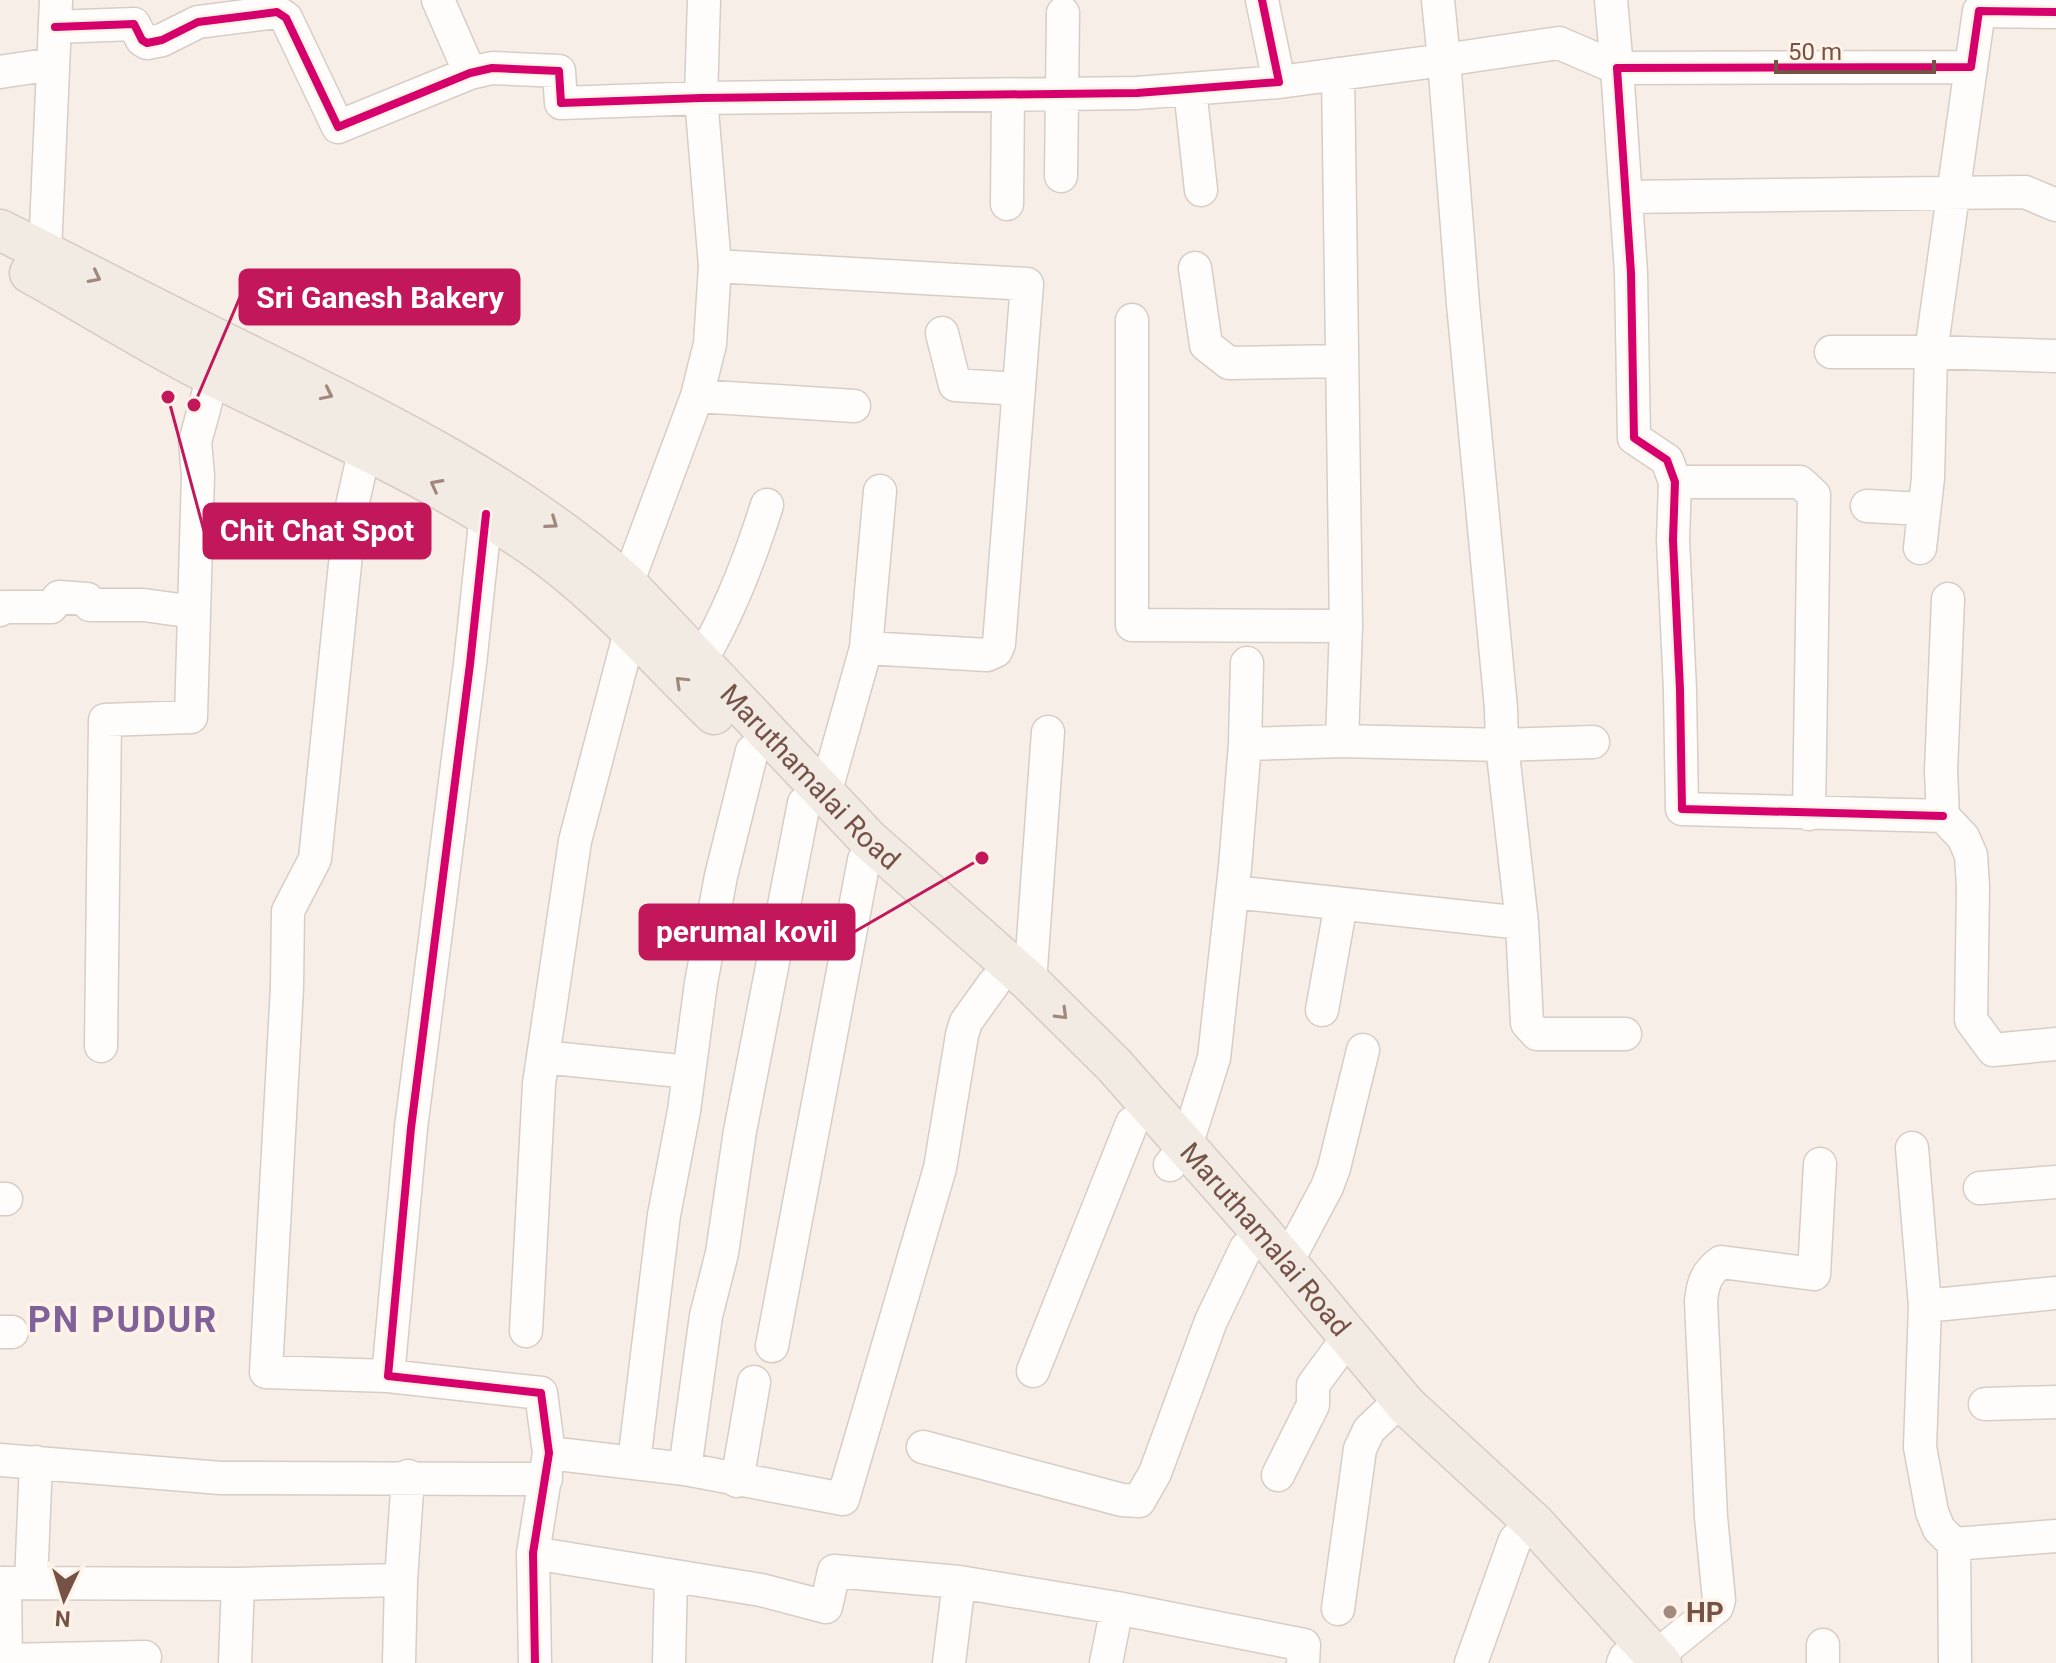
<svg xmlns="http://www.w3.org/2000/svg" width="2056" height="1663" font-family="Roboto,sans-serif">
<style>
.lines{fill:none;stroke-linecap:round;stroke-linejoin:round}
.minor-casing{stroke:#d8ccc5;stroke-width:35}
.major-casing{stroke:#d6cac3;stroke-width:43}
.minor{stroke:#fefdfb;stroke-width:32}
.major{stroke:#f2ebe4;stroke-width:40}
.cycleway-casing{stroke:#fff3e7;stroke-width:13}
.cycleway{stroke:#d6006c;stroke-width:8}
.oneway{stroke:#a1887d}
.poi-dot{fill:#a3897e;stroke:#fff3e7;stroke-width:3}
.labels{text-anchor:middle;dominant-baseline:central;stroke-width:7;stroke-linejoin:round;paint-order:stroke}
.street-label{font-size:28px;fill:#765246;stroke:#fff3e7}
.poi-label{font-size:28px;font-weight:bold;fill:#765246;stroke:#fff3e7;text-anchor:start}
.district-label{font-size:36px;font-weight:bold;letter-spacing:2px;fill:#81619a;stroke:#fff3e7}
.leader{fill:none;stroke:#c2185b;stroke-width:3}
.callout-dot{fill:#c2185b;stroke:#fff3e7;stroke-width:3}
.callout{fill:#c2185b;stroke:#c2185b;stroke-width:3}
.callout-label{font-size:30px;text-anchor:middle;font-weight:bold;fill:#fff}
</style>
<rect width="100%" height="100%" fill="#f7efe7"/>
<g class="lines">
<defs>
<path id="minor" d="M 438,0 L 470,73
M 1438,0 L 1444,60 L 1559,43 L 1617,68 L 1611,0
M 55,27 L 134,24 L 142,40 L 147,43 L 162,40 L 198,22 L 277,12 L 286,18 L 338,127 L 470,73 L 492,68 L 559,71 L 561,103 L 701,98 L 1137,93 L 1279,82 L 1262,0
M 0,72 L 53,64
M 1338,74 L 1346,626 L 1342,741
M 1190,89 L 1201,190
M 1061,176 L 1063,13
M 1626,197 L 2025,192 L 2056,205
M 1007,204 L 1008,95
M 715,266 L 1027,284 L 999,644 L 996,651 L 987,655 L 866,648 L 825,794
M 1195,268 L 1206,345 L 1229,363 L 1342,361
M 37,271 L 45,252 L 56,0
M 1132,320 L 1132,625 L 1346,626
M 942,333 L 955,385 L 1019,389
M 1831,352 L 1931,352 L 2056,356
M 697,396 L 854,406
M 365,448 L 350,515 L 315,859 L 288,911 L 287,987 L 266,1372 L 388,1376
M 1675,482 L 1800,482 L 1814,495 L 1809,814
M 1867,506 L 1923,509
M 486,514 L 470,664 L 411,1128 L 388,1376 L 541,1393 L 549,1453 L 533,1553 L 535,1663
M 1920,548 L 1928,478 L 1931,352 L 1971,67
M 1948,599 L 1941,771 L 1943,816 L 1963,837 L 1971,855 L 1973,887 L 1971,1020 L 1993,1050 L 2056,1044
M 612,600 L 627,584 L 697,396 L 710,344 L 715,266 L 701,98 L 704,0
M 0,610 L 3,607 L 51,607 L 59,597 L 87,599 L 90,605 L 144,605 L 194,612
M 866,648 L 880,491
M 700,662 C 730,612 750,559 767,505
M 1245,744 L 1342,741 L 1502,745 L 1501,708 L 1463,304 L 1444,60 L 1279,82
M 1943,816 L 1682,809 L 1680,690 L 1673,540 L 1675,482 L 1667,460 L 1634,438 L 1631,273 L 1617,68 L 1971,67 L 1979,11 L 2056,12
M 1233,892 L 1522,923 L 1502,745 L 1593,742
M 1522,923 L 1527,1023 L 1537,1034 L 1625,1034
M 1030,982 L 1048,732
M 1322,1010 L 1341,904
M 101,1046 L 105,720 L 191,717 L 198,475 L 195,442 L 213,376
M 543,1057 L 689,1072
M 1912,1148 L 1925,1306 L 1920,1447 L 1932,1512 L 1939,1529 L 1954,1544 L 2056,1536
M 1170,1165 L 1186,1146 L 1214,1058 L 1235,867 L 1245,744 L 1247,663
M 1980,1188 L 2056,1182
M 0,1199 L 6,1199
M 1287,1262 L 1327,1187 L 1334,1168 L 1363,1050
M 1925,1306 L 2056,1293
M 526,1331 L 539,1084 L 575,841 L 630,632
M 0,1332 L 12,1332
M 772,1346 L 864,860
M 1033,1371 L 1132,1123
M 1985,1404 L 2056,1402
M 923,1447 L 1122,1500 L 1139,1501 L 1155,1473 L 1211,1321 L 1246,1248
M 549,1453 L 685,1469 L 843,1499 L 940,1168 L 962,1035 L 966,1022 L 994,983
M 0,1460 L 221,1478 L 546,1479
M 634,1462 L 664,1215 L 684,1111 L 701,983 L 721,876 L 752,751
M 685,1469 L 706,1316 L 722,1253 L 740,1131 L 804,803
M 1278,1475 L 1313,1405 L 1313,1385 L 1338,1351
M 737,1481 L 754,1382
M 1954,1544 L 1955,1663
M 533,1553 L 761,1590 L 826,1607 L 834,1571 L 959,1582 L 1117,1608 L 1304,1645 L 1303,1663
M 401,1580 L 408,1476
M 0,1583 L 238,1584 L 235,1663
M 5,1583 L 6,1663
M 31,1583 L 36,1462
M 238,1584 L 401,1580 L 399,1663
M 1338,1609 L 1360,1449 L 1369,1430 L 1389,1411
M 6,1660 L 145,1657
M 1658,1661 L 1670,1645 L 1717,1607 L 1719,1600 L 1711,1517 L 1701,1301 C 1703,1283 1706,1273 1721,1262 L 1814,1274 L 1820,1164
M 669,1663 L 671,1577
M 949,1663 L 959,1582
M 1106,1663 L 1117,1608
M 1471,1663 L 1515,1540 L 1534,1523
M 1623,1663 L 1625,1658
M 1823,1663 L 1823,1645"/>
<g id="major">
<path id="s1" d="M 0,230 C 85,272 169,316 255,358 C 386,422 517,486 627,584 L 868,839 L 1030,982 L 1114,1065 L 1257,1227 L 1406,1405 L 1534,1523 L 1661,1663"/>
<path d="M 30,273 C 92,307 152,346 215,377 C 327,432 440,480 541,552 C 602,596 660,661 714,714"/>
</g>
</defs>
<use href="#minor" class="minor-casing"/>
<use href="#major" class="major-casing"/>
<use href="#minor" class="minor"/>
<use href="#major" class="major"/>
<defs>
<path id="cycleway" d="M 55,27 L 134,24 L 142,40 L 147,43 L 162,40 L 198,22 L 277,12 L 286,18 L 338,127 L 470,73 L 492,68 L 559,71 L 561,103 L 701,98 L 1137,93 L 1279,82 L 1262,0
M 486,514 L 470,664 L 411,1128 L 388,1376 L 541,1393 L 549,1453 L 533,1553 L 535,1663
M 1943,816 L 1682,809 L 1680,690 L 1673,540 L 1675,482 L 1667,460 L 1634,438 L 1631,273 L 1617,68 L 1971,67 L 1979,11 L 2056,12"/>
</defs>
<use href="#cycleway" class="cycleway-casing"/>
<use href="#cycleway" class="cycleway"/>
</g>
<defs><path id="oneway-chevron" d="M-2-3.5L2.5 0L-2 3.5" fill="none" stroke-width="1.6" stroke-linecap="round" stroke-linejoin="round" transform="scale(2)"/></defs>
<g class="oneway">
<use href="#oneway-chevron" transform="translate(95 277) rotate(27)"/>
<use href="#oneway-chevron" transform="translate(327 394) rotate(26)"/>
<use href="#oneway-chevron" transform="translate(436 485) rotate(-152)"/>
<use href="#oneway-chevron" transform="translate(552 523) rotate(35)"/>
<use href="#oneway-chevron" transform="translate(681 682) rotate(-136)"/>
<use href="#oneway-chevron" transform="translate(1062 1014) rotate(45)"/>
</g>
<circle class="poi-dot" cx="1670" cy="1612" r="8"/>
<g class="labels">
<g class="street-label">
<text stroke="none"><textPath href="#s1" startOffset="988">Maruthamalai Road</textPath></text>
<text stroke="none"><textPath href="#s1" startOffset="1638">Maruthamalai Road</textPath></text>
</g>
<g class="poi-label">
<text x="1686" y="1612">HP</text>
</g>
<g class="district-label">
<text x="123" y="1320">PN PUDUR</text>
</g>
</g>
<path class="leader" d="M194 405L240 297M168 397L204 531M982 858L854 932"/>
<g class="callout-dot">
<circle cx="194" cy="405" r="8"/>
<circle cx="168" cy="397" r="8"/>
<circle cx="982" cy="858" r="8"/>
</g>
<g class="callout">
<rect x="240" y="270" width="279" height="54" rx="8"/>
<rect x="204" y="504" width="226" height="54" rx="8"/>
<rect x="640" y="905" width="214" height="54" rx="8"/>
</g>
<g class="callout-label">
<text x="380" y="308">Sri Ganesh Bakery</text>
<text x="317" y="541">Chit Chat Spot</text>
<text x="747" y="942">perumal kovil</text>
</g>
<g transform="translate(64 1599) rotate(184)" stroke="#fff3e7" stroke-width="6" paint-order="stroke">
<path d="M0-6L14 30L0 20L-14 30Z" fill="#765246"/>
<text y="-12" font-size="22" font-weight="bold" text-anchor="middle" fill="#765246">N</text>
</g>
<path d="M1776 60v12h158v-12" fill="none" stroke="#765246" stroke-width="4"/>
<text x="1788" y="60" font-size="24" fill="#765246" stroke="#fff3e7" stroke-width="6" paint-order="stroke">50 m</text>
</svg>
